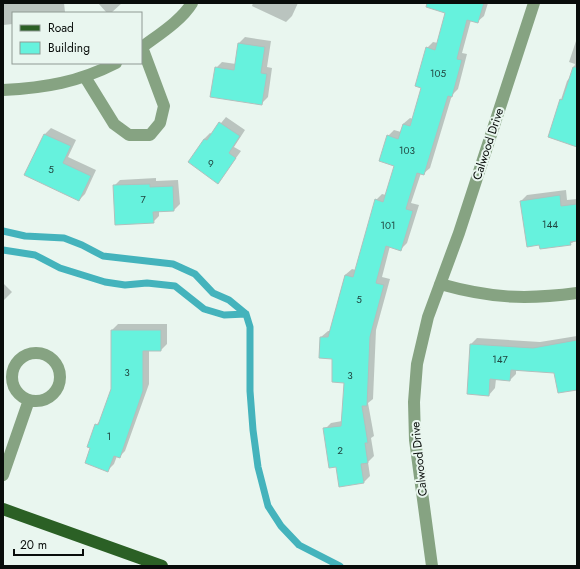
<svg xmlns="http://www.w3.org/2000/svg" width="580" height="569" font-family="Jost,sans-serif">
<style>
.shadow{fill:#0003}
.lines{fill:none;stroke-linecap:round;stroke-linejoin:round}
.stream{stroke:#44b3bc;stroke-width:7}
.building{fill:#66f2dd;stroke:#b1c0bd}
.street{stroke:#86a382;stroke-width:12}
.primary{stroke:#2b6025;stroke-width:12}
.labels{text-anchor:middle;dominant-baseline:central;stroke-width:4;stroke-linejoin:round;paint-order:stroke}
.number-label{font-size:10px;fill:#204640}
.street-label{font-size:12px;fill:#090d0b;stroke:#e9f6ef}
</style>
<rect width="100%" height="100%" fill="#e9f6ef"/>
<path class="shadow" d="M 3,3 L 64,3 L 65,12 L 64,13 L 13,13 L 13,24 L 3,25 Z
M 98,3 L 122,3 L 111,13 L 107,13 Z
M 253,3 L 298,3 L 292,16 L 286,22 L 252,6 Z
M 444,3 L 488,3 L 484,16 L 477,22 L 471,20 L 462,53 L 467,54 L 458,89 L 452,95 L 430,168 L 423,174 L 421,173 L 411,203 L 419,205 L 407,243 L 401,249 L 390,246 L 382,277 L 390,279 L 376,330 L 373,399 L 368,403 L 374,436 L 371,438 L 374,456 L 368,462 L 370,476 L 364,482 L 337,466 L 325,429 L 331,423 L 342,421 L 345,382 L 321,337 L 328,331 L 330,331 L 345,275 L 352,269 L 356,270 L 376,200 L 382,194 L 386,195 L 395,165 L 388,136 L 394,130 L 401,132 L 403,124 L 410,118 L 413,119 L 423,87 L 427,48 L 433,42 L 438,43 L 446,13 Z
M 245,37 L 271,41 L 267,67 L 272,68 L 268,97 L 262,103 L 216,68 L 222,62 L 236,64 L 239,43 Z
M 577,38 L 577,143 L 549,137 L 567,81 L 571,76 L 575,64 L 569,62 Z
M 226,117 L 245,130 L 234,147 L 241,151 L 218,183 L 204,139 L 210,133 L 212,134 Z
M 51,128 L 76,140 L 68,157 L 96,170 L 85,194 L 79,200 L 26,175 L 45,134 Z
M 156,178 L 156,181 L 178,180 L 180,204 L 174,210 L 159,211 L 159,216 L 153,222 L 114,186 L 120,180 Z
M 566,190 L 567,200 L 577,199 L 577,240 L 570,244 L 521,201 L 527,195 Z
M 3,283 L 12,292 L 3,301 Z
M 118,324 L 167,324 L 167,344 L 161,350 L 149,350 L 149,384 L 125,451 L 119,457 L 117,456 L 114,464 L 108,470 L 96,425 L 101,420 L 112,389 L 112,330 Z
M 577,336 L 577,389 L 555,372 L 516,370 L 516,374 L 510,380 L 496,379 L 495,388 L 489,395 L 471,344 L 477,338 L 540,342 Z"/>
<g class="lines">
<path class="stream" d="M 3,231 L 25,236 L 64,238 L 82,245 L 103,256 L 173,264 L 195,274 L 213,293 L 229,300 L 246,314 L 250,327 L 250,391 L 253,430 L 258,467 L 268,506 L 281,526 L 299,545 L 340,566
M 3,250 L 35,255 L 60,268 L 105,282 L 125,285 L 147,283 L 175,286 L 204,309 L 224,315 L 246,314"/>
</g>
<path class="building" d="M 427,3 L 484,3 L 478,23 L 467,20 L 457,59 L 462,60 L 452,97 L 448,96 L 424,175 L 417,173 L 406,209 L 413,211 L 401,251 L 386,246 L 376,283 L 384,285 L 370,337 L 367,406 L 362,406 L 368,443 L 365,443 L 368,463 L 361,464 L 364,483 L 339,487 L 336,467 L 329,468 L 323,428 L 341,426 L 344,383 L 332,382 L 332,359 L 319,358 L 320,337 L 328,337 L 345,275 L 353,277 L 375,199 L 383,202 L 394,166 L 379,161 L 387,135 L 398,139 L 403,124 L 410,126 L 421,88 L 415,86 L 426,47 L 435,50 L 445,13 L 426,7 Z
M 238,43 L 265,47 L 261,73 L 267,74 L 262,105 L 210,97 L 215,67 L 234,70 Z
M 573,67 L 577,67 L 577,147 L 548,137 L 560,99 L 562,100 Z
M 219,122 L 240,136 L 229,153 L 236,158 L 218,184 L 188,162 L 204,139 L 207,140 Z
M 44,134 L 71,146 L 63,163 L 91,176 L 79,201 L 24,175 Z
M 150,184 L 150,187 L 173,186 L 174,211 L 153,212 L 154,223 L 115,225 L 113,185 Z
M 560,195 L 561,206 L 577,204 L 577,241 L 570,242 L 571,245 L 540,249 L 539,245 L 527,247 L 520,201 Z
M 111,330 L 161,330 L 161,351 L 143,351 L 143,391 L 120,458 L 114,456 L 108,472 L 85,463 L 90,448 L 87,447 L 95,424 L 98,425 L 111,389 Z
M 577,340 L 577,390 L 558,393 L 554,373 L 511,370 L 510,381 L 490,379 L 489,396 L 467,394 L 470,344 L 533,348 Z"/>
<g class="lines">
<path class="street" d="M 141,48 C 158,35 181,21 192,3
M 85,77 L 114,124 L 129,135 L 150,135 L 160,123 L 164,106 L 142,47
M 3,90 C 45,88 79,82 116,63
M 440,284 C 490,298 525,300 577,293
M12 377a24 24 0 1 1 48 0a24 24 0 1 1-48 0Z
M 3,475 L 29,400
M 432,566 L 415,440 L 414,402 L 417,364 L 428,317 L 459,233 L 534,3"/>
<path class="primary" d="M 3,509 L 162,566"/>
</g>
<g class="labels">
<g class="number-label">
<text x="438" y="73">105</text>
<text x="407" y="150">103</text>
<text x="211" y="163">9</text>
<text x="51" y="169">5</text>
<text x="143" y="199">7</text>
<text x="550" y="224">144</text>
<text x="388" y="225">101</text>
<text x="359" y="299">5</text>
<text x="500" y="359">147</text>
<text x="127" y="372">3</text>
<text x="350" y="375">3</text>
<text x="109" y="436">1</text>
<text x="340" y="450">2</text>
</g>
<g class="street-label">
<text transform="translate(488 144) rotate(-72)">Calwood Drive</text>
<text transform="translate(419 459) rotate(-96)">Calwood Drive</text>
</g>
</g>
<rect width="580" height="569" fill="none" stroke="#090d0b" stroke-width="8"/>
<rect x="12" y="12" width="130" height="52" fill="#e9f6ef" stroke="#8f9994"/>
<rect x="20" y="25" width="20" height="6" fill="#2b6025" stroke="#8f9994"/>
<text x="48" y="32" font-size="12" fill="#090d0b">Road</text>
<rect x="20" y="42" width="20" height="12" fill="#66f2dd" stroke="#8f9994"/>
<text x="48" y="52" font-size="12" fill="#090d0b">Building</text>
<path d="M14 549v6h69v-6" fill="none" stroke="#090d0b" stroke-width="2"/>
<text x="20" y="549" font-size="12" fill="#090d0b" stroke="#e9f6ef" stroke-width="3" paint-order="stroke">20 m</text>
</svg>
